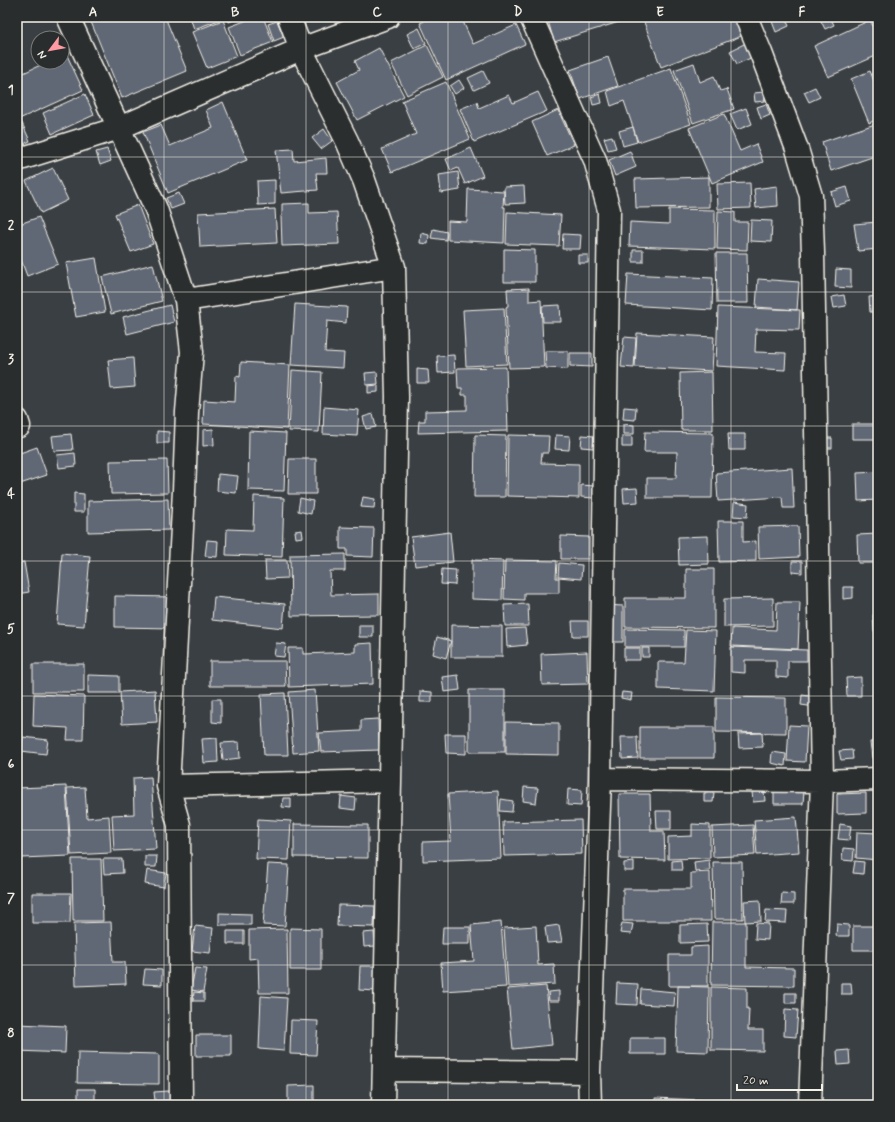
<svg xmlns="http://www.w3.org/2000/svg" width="895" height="1122" font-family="Mynerve,sans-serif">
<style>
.building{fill:#606876;stroke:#f4f1e8}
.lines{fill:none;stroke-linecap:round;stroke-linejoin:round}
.minor-casing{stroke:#f4f1e8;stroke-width:25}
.minor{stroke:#2a2d2e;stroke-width:22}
.grid{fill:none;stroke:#f4f1e8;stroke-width:1;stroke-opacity:0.55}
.neatline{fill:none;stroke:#f4f1e8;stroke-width:1.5}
.grid-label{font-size:13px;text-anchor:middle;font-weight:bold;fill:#f4f1e8}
</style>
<rect width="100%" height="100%" fill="#3a3f44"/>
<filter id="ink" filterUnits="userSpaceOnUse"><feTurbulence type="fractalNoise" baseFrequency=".025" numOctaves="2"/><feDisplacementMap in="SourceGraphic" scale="8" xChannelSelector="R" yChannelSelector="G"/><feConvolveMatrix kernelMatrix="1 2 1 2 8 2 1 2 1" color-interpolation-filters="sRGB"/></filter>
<g filter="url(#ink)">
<path class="building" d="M 89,17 L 165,17 L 187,71 L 122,98 Z
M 190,17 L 241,17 L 229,22 L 227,17 L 194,29 Z
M 255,17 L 263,17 L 273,42 L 240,55 L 229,27 Z
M 433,17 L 461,17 L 473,44 L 516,25 L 525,44 L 446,80 L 420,23 Z
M 547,17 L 617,17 L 619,22 L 554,42 Z
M 642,17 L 701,17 L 702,19 L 707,17 L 737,17 L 744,35 L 661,67 Z
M 776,17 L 785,17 L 789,26 L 776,32 L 771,19 Z
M 824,17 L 830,17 L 834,25 L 825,29 L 820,19 Z
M 223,20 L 237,56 L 207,68 L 192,32 Z
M 870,20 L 878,37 L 878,55 L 828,77 L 814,46 Z
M 277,21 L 284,37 L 274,41 L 268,24 Z
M 419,28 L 426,43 L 414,49 L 407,34 Z
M 746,43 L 753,57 L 737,64 L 730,51 Z
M 427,45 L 443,77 L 407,95 L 391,63 Z
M 379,48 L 404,96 L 357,120 L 337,82 L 359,70 L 355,61 Z
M 66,53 L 83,90 L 17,120 L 17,76 L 47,62 L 62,62 L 62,55 Z
M 608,57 L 618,86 L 580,99 L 570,70 Z
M 694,63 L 700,82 L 714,76 L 720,91 L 727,89 L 734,109 L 693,123 L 674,70 Z
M 671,68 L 691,124 L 638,142 L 624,101 L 611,106 L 607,91 Z
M 483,71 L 489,83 L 474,90 L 468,78 Z
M 870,71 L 878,91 L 878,119 L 869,123 L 851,79 Z
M 459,80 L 464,88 L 455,94 L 450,86 Z
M 446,82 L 470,139 L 392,172 L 382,149 L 416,134 L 402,101 Z
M 815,87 L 820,97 L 809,102 L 804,92 Z
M 538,92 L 547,111 L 474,142 L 460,109 L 477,102 L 479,108 L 509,95 L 513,103 Z
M 764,92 L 765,101 L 755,102 L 754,93 Z
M 85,94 L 94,115 L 52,134 L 43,113 Z
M 600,94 L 602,103 L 593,105 L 591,97 Z
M 223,102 L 247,160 L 168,193 L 143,132 L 161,125 L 170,146 L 213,128 L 206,110 Z
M 766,104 L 770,115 L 761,119 L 757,107 Z
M 746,108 L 752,124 L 737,130 L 730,114 Z
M 558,110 L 574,145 L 547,156 L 532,122 Z
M 724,114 L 740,151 L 756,144 L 763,162 L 712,183 L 689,128 Z
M 22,123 L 30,141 L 17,147 L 17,125 Z
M 878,123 L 878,155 L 831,171 L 822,142 Z
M 633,127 L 637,142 L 623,146 L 619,131 Z
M 324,129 L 332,141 L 321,149 L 312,138 Z
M 612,136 L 616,148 L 608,150 L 604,138 Z
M 471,148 L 483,176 L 465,184 L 458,168 L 451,171 L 446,159 Z
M 107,149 L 111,161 L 100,165 L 96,152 Z
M 293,149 L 294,161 L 326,158 L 327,173 L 316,173 L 318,190 L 281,193 L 276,150 Z
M 630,151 L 636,167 L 615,176 L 609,160 Z
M 53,168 L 68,200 L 41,213 L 26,181 Z
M 458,172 L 460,190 L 441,193 L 439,175 Z
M 709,177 L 709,207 L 636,208 L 635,179 Z
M 275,180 L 275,204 L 258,205 L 257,181 Z
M 750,183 L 751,208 L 718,209 L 717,184 Z
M 524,186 L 525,203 L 505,204 L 504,187 Z
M 777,186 L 778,206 L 756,208 L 754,189 Z
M 847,187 L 851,201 L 835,206 L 831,192 Z
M 468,189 L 504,191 L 503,207 L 505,207 L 504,243 L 448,240 L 448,221 L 467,222 Z
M 179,193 L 184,204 L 171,209 L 166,198 Z
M 309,203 L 309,213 L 337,212 L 339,244 L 282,246 L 281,216 L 282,216 L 282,204 Z
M 138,205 L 153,244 L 131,252 L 115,214 Z
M 275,209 L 277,243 L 200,247 L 198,213 Z
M 669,209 L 715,210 L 715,249 L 629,246 L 630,222 L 669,224 Z
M 718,211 L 735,212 L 735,222 L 748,222 L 747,250 L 717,249 Z
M 507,212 L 561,215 L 559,246 L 506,244 Z
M 39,217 L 58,264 L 27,276 L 17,249 L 17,225 Z
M 751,220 L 772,221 L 771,242 L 750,241 Z
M 878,222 L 878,249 L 858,251 L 854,224 Z
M 433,229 L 447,232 L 446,240 L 431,238 Z
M 421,233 L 429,235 L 428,244 L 420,243 Z
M 563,234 L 581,235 L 580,249 L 562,249 Z
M 504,249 L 535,250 L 535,282 L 504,282 Z
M 633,250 L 643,250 L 643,262 L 633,262 Z
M 716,253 L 747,253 L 748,303 L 717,303 Z
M 578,255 L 588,255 L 588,263 L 578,263 Z
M 96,258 L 105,312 L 76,317 L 66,263 Z
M 153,264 L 162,301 L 111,314 L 102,277 Z
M 836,269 L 851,270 L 851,288 L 835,287 Z
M 628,274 L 713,278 L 712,310 L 626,305 Z
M 758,279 L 799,282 L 797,310 L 756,307 Z
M 529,288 L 529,301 L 541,300 L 544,367 L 509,368 L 506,307 L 508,306 L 507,289 Z
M 844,295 L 846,306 L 834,308 L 832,297 Z
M 878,296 L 878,312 L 870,312 L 869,297 Z
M 295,304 L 347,307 L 346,323 L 327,321 L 325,352 L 344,353 L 343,368 L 291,365 Z
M 170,305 L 174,322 L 127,334 L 123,317 Z
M 560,305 L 561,322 L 543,322 L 542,306 Z
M 718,307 L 800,310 L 799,330 L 756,329 L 755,352 L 786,353 L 785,370 L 716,366 Z
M 504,308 L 507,364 L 466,366 L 463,310 Z
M 637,333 L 714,337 L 712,371 L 635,367 Z
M 624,337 L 636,338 L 634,368 L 621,367 Z
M 545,351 L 568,351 L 568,369 L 546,368 Z
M 570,353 L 592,353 L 592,367 L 570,366 Z
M 454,355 L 455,372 L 438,373 L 437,356 Z
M 133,358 L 135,387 L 111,389 L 108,360 Z
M 241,362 L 290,365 L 287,429 L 203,424 L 204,400 L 235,402 L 236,376 L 240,377 Z
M 506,367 L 508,431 L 418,433 L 419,421 L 425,421 L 425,411 L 467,410 L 467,395 L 462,395 L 462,388 L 458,388 L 457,368 Z
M 417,369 L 428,370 L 429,383 L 417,383 Z
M 292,370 L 322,372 L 319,432 L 289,431 Z
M 377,372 L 378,384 L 366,385 L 365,373 Z
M 712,372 L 713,430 L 681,430 L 680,373 Z
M 378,385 L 378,392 L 368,393 L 368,386 Z
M 324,407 L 359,410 L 357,436 L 323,434 Z
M 624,407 L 636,408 L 635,420 L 623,419 Z
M 373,414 L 376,427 L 366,429 L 363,417 Z
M 623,424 L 634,425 L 634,434 L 623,434 Z
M 852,424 L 878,424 L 878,439 L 852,439 Z
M 213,429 L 214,445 L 203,446 L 203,430 Z
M 157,431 L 169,432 L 169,443 L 157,443 Z
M 249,431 L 286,433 L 284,491 L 248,490 Z
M 645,432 L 713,433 L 712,498 L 647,498 L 647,478 L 676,478 L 677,452 L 644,452 Z
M 71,434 L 73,450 L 54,451 L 52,436 Z
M 728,434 L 745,434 L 745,450 L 729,450 Z
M 475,435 L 506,436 L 505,497 L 474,497 Z
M 508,435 L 549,436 L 548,453 L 542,453 L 541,463 L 579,464 L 579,498 L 507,496 Z
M 556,435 L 570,436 L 569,450 L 555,449 Z
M 582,435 L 594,436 L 593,448 L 581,447 Z
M 622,436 L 632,436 L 632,447 L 622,447 Z
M 824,438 L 832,438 L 832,448 L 824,448 Z
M 37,447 L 47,475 L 17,485 L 17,454 Z
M 75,453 L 76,466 L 59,468 L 57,455 Z
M 289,459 L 316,459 L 316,494 L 288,494 Z
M 167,460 L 168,493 L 111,494 L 110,461 Z
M 792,468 L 794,508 L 783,508 L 782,497 L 718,501 L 716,473 Z
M 878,472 L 878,500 L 858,501 L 857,473 Z
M 218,474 L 238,476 L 236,493 L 217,491 Z
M 581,485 L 594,486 L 593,498 L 581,497 Z
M 637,488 L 638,502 L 624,503 L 623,489 Z
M 74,493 L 84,494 L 84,512 L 74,512 Z
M 254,496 L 284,498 L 282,557 L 226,555 L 227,529 L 253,530 Z
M 363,497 L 375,499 L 374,508 L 361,507 Z
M 300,498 L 313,501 L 311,514 L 298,511 Z
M 168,499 L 169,530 L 88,532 L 88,501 Z
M 734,502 L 748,504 L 747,517 L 733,516 Z
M 718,521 L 743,521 L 743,542 L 756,541 L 756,561 L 719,562 Z
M 798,526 L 799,557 L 759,559 L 758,527 Z
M 340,527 L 374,528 L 373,557 L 347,556 L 347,549 L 340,549 Z
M 302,530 L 303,537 L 296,538 L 295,531 Z
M 450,532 L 453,562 L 415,566 L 411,537 Z
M 878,534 L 878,563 L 858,563 L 857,535 Z
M 561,536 L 589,537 L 589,559 L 561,559 Z
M 708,536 L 709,564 L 679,565 L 678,537 Z
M 207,540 L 218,541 L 217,557 L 205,556 Z
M 62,553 L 90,556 L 84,626 L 57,624 Z
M 345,554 L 345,571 L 330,571 L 331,595 L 379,594 L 379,615 L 291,616 L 290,555 Z
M 265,560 L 287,560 L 288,578 L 266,579 Z
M 472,560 L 503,561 L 502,600 L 472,599 Z
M 505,560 L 557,561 L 556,578 L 559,578 L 559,593 L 524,593 L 524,600 L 504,599 Z
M 792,561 L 802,561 L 802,573 L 792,572 Z
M 24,562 L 29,592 L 17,594 L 17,563 Z
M 559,563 L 582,565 L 581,579 L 558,577 Z
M 442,569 L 456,570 L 455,585 L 441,584 Z
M 686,569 L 714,569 L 714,628 L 625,627 L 625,598 L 686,598 Z
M 843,587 L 853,587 L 853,598 L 843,599 Z
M 115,596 L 173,597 L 173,628 L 115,627 Z
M 214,597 L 285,604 L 283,628 L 212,620 Z
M 773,598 L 773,626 L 724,627 L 724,599 Z
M 777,602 L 800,602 L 798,649 L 731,646 L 732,628 L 776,630 Z
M 528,604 L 529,626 L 505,626 L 504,605 Z
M 604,605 L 623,606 L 623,642 L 604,642 Z
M 873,615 L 878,615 L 878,632 L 874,632 Z
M 572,621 L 588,621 L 588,636 L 573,636 Z
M 359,625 L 373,625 L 373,637 L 359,637 Z
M 451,625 L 502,626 L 502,657 L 451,657 Z
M 525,628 L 527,645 L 507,647 L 506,629 Z
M 625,629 L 684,630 L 684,647 L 625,647 Z
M 686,630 L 716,631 L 714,691 L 658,689 L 658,662 L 684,662 Z
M 437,637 L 451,641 L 446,658 L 433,654 Z
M 276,643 L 286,644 L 284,657 L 274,656 Z
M 372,643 L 373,684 L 289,687 L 288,648 L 303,648 L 303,654 L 355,652 L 355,644 Z
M 731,647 L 807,650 L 807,661 L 788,661 L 788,678 L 776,677 L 776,660 L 745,660 L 745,673 L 731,672 Z
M 624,648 L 640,648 L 640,660 L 624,660 Z
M 642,648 L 649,648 L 649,657 L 642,657 Z
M 587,652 L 588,684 L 542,685 L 541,654 Z
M 210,661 L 285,661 L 286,686 L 210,686 Z
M 33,664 L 84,664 L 84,692 L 33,692 Z
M 88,675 L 119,676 L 119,693 L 88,693 Z
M 458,675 L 460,690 L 444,692 L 442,677 Z
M 861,677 L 861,696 L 847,696 L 846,678 Z
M 155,690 L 157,722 L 122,724 L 120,692 Z
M 315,690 L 319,751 L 293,753 L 289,692 Z
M 469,690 L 505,690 L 505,752 L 469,752 Z
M 420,691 L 432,692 L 432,702 L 420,702 Z
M 622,692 L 632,693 L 631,700 L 621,698 Z
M 285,693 L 288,755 L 264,755 L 261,694 Z
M 34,694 L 84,696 L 83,740 L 67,740 L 68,728 L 33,726 Z
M 802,695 L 816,697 L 815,707 L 801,705 Z
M 716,697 L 786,698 L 786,733 L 716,732 Z
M 212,699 L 221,699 L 221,723 L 212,722 Z
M 378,719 L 379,750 L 321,752 L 319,733 L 361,731 L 361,720 Z
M 506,722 L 559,723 L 559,755 L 506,754 Z
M 789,725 L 807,726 L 805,762 L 787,761 Z
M 640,727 L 714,727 L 714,758 L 640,758 Z
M 762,733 L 763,747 L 739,748 L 738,734 Z
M 445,734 L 466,734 L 466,754 L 446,753 Z
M 23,737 L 48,740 L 46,754 L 21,751 Z
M 621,737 L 637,737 L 638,758 L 622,759 Z
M 217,738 L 218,762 L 204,763 L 202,739 Z
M 878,741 L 878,758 L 872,758 L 870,742 Z
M 239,742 L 240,758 L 223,760 L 221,743 Z
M 852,750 L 853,759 L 841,760 L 839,751 Z
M 772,752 L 786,754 L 785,766 L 771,763 Z
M 151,777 L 156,849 L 114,851 L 112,815 L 134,814 L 133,778 Z
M 66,786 L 70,856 L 21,858 L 19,811 L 17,811 L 17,788 Z
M 85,787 L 87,818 L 109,816 L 111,853 L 71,855 L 67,788 Z
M 524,787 L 538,788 L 536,803 L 523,801 Z
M 568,789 L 582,790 L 581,806 L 567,805 Z
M 774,790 L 804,790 L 803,804 L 774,804 Z
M 498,791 L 501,858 L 423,861 L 423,842 L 451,841 L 448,794 Z
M 764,791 L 765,801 L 753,802 L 752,792 Z
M 704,793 L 714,793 L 713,802 L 704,802 Z
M 866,793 L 866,813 L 837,814 L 837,794 Z
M 619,794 L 650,794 L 651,831 L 664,831 L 665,860 L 620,859 Z
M 341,796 L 356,798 L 355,810 L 340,808 Z
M 283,798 L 291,798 L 291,808 L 282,807 Z
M 501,799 L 513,801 L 512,812 L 500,811 Z
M 656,811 L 671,811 L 671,829 L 657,829 Z
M 796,817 L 799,852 L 757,855 L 754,820 Z
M 258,819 L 291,821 L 289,860 L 256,859 Z
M 581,820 L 582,854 L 504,856 L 503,822 Z
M 294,824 L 368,825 L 368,858 L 294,857 Z
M 692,824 L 710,825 L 710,858 L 668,859 L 668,837 L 692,836 Z
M 840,824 L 851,826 L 849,840 L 838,839 Z
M 753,825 L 755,855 L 713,857 L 712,827 Z
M 857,832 L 878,833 L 878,860 L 856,858 Z
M 843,848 L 854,849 L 853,861 L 842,860 Z
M 145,856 L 157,856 L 156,867 L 145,867 Z
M 72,859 L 101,859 L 103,921 L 73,921 Z
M 103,859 L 122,859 L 123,873 L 104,874 Z
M 681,860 L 682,870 L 672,870 L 672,861 Z
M 709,860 L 710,870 L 695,871 L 694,862 Z
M 855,861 L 864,862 L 863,874 L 853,873 Z
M 634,862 L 634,871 L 624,871 L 624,863 Z
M 713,862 L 742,862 L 743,919 L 714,919 Z
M 268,864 L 289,865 L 285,926 L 263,925 Z
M 147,870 L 166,873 L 164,887 L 145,884 Z
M 710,872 L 711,921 L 623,921 L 623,889 L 691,889 L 691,873 Z
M 32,893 L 71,893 L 70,923 L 32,923 Z
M 782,893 L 794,894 L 794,904 L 781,904 Z
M 760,900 L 761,921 L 745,922 L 744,901 Z
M 338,905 L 375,906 L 374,927 L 337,926 Z
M 875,907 L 878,907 L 878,924 L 875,924 Z
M 766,910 L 787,911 L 786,923 L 765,922 Z
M 219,913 L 251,914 L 251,925 L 219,925 Z
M 111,922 L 113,962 L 125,962 L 126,984 L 76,986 L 74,923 Z
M 501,922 L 506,987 L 443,991 L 441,963 L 474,961 L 471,925 Z
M 712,922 L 746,922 L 746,967 L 794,968 L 794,986 L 711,985 Z
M 622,923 L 633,924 L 631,934 L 620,933 Z
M 756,923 L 769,924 L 768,940 L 755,939 Z
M 707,924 L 708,942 L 680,943 L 680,925 Z
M 837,924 L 849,925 L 849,936 L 836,936 Z
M 559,925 L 562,942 L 547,943 L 545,927 Z
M 195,926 L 213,928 L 210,953 L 192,951 Z
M 536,926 L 538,965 L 554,964 L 555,984 L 508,987 L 504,928 Z
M 853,926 L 878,926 L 878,950 L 853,950 Z
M 443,927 L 470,927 L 470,944 L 442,944 Z
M 290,928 L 321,929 L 321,970 L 290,970 Z
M 287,929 L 288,993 L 259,993 L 258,958 L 249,959 L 249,930 Z
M 227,931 L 244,931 L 244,944 L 227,944 Z
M 374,932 L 375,946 L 364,947 L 363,933 Z
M 708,946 L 708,986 L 669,986 L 669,955 L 691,955 L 691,947 Z
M 360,966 L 377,966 L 376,991 L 359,990 Z
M 195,968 L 207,969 L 203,992 L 191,990 Z
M 145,969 L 162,970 L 162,985 L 143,984 Z
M 617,983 L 638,984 L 637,1005 L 616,1004 Z
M 841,983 L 851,983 L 852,994 L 841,994 Z
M 546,986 L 552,1045 L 513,1049 L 507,989 Z
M 678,986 L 709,987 L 708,1052 L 676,1051 Z
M 711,987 L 747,988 L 747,1009 L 749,1009 L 748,1030 L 763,1030 L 763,1051 L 711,1050 Z
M 641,989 L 675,992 L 674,1006 L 640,1004 Z
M 559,991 L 559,1001 L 549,1001 L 548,992 Z
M 194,992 L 204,993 L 204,1001 L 193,1001 Z
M 785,993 L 796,993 L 796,1003 L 785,1003 Z
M 261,996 L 287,998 L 284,1051 L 259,1049 Z
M 785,1009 L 798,1010 L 796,1037 L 784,1036 Z
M 291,1020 L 318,1021 L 316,1055 L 290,1054 Z
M 17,1024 L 66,1026 L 65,1053 L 17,1051 Z
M 196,1035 L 231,1035 L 231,1056 L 196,1056 Z
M 630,1038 L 665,1038 L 665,1054 L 630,1054 Z
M 849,1050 L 850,1064 L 838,1065 L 837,1051 Z
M 78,1052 L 159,1054 L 159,1084 L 77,1083 Z
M 314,1085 L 314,1105 L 288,1105 L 288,1086 Z
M 78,1089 L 95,1089 L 95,1105 L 78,1105 Z
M 169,1091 L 170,1100 L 155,1101 L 154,1092 Z
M 655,1098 L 701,1100 L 701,1105 L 655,1105 Z
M 626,1100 L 642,1101 L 642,1105 L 626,1105 Z"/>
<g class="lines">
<defs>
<path id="minor" d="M 68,17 L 156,209 L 186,300 L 192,352 L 187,412 L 184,491 L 168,786 L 179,825 L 181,1105
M 289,17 L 301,49 L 347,141 L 364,180 L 394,267 L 397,397 L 390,781 L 383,1105
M 531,17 L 595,160 L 609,210 L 600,779 L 589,1072 L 590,1105
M 746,17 L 761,53 L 797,149 L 811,196 L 813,253 L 822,781 L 810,1105
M 17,160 L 119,128 L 301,49 L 388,17
M 186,300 L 394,267
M 17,420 L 19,426
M 600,779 L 822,781 L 878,779
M 168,786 L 390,781
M 384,1070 L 589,1072"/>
</defs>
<use href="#minor" class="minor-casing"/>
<use href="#minor" class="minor"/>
</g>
</g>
<path class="grid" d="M 164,17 L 164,1105M 306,17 L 306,1105M 448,17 L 448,1105M 589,17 L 589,1105M 731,17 L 731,1105M 17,157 L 878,157M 17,292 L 878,292M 17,426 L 878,426M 17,561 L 878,561M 17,696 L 878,696M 17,830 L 878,830M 17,965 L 878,965"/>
<rect width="895" height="1122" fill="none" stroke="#2a2d2e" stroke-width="44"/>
<g transform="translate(50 50) rotate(238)"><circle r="19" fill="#2a2d2e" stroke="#7b7b78"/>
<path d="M0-3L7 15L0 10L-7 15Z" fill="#ff9aa2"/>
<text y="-6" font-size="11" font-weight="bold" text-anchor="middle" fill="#f4f1e8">N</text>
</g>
<path d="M737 1084v6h85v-6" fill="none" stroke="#f4f1e8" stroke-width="2"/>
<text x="743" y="1084" font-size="12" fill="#f4f1e8" stroke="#2a2d2e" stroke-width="3" paint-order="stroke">20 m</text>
<rect x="22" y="22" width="851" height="1078" class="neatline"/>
<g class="grid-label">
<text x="93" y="16">A</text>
<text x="235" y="16">B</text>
<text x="377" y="16">C</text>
<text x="518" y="16">D</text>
<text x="660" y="16">E</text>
<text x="802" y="16">F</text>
<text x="11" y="94">1</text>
<text x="11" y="229">2</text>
<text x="11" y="363">3</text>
<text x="11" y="498">4</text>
<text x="11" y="633">5</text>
<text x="11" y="768">6</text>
<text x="11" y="902">7</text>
<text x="11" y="1037">8</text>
</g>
</svg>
